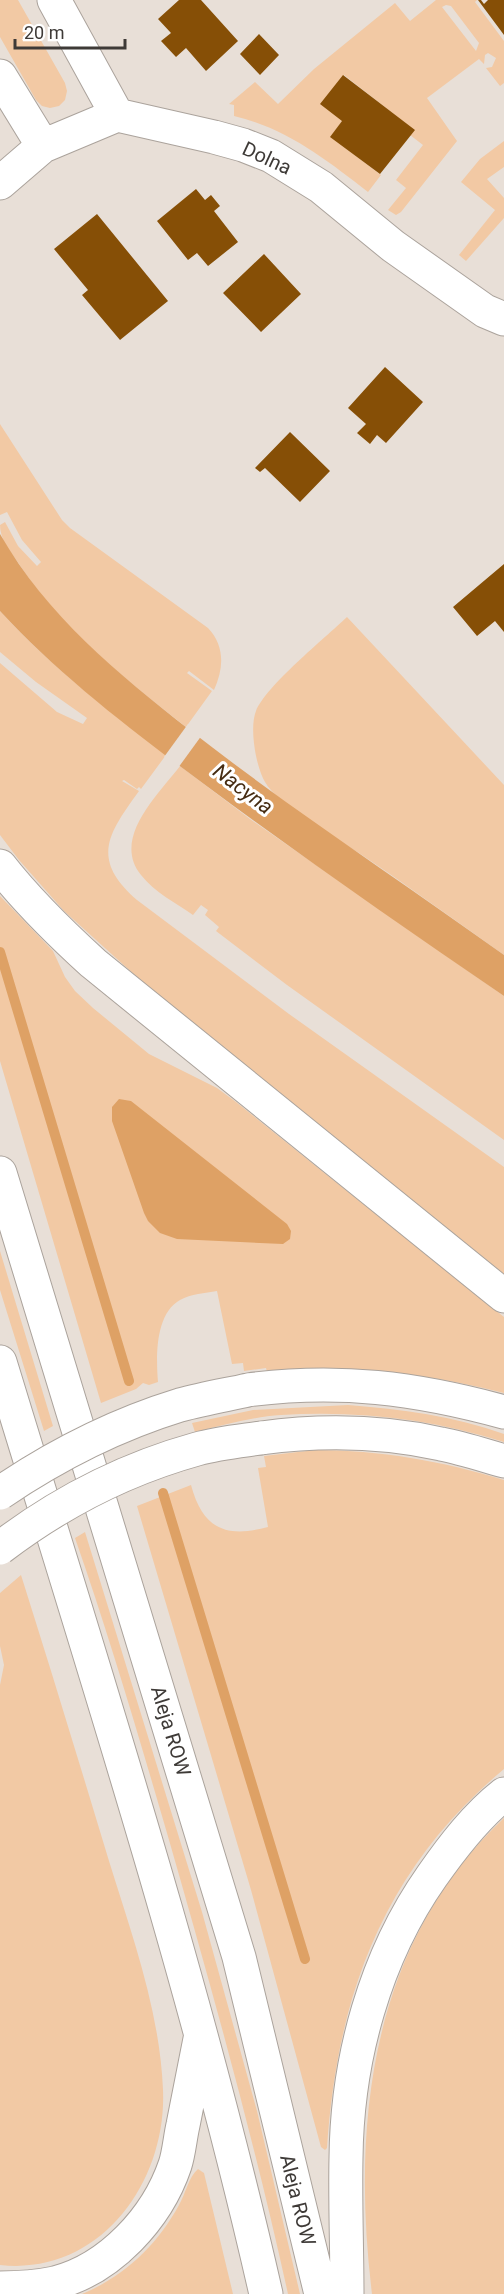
<svg xmlns="http://www.w3.org/2000/svg" width="504" height="2294" font-family="Roboto,sans-serif">
<style>
.green{fill:#f2c9a4;fill-rule:evenodd}
.water{fill:#dea165}
.pier{fill:#e8dfd7}
.lines{fill:none;stroke-linecap:round;stroke-linejoin:round}
.stream{stroke:#dea165;stroke-width:10}
.building{fill:#864f06}
.minor-casing{stroke:#aba39c;stroke-width:35}
.major-casing{stroke:#aba39c;stroke-width:35}
.minor{stroke:#fff;stroke-width:33}
.major{stroke:#fff;stroke-width:33}
.major-bridge-casing{stroke:#aba39c;stroke-width:35;stroke-linecap:butt}
.major-bridge{stroke:#fff;stroke-width:33}
.labels{text-anchor:middle;dominant-baseline:central;stroke-width:6;stroke-linejoin:round;paint-order:stroke}
.street-label{font-size:20px;fill:#3e3a37;stroke:#fff}
.water-label{font-size:21px;font-style:italic;fill:#462c12;stroke:#fff}
</style>
<rect width="100%" height="100%" fill="#e8dfd7"/>
<path class="green" d="M 0,0 L 18,0 L 65,83 L 67,91 L 65,100 L 59,106 L 50,108 L 42,106 L 36,100 L 0,37 Z
M 436,0 L 477,0 L 475,2 L 504,41 L 504,83 L 500,86 L 486,68 L 492,67 L 496,58 L 488,53 L 485,55 L 484,64 L 479,59 L 427,98 L 457,141 L 401,212 L 396,215 L 388,210 L 406,188 L 396,180 L 423,145 L 410,135 L 414,130 L 344,75 L 342,121 L 331,137 L 381,175 L 368,192 C 327,160 286,128 234,116 L 234,105 L 229,104 L 255,82 L 278,104 L 314,69 L 395,3 L 410,21 ZM 446,5 L 451,6 L 479,43 L 476,51 L 442,7 Z
M 504,141 L 504,167 L 487,179 L 504,198 L 504,218 L 466,261 L 459,255 L 495,210 L 461,182 L 480,159 Z
M 0,424 L 62,520 L 70,528 L 208,628 C 225,646 224,668 214,690 L 189,671 L 187,673 L 212,691 L 186,727 C 124,678 60,628 17,561 C 9,550 0,539 0,525 L 5,522 L 18,546 L 37,566 L 41,562 L 22,540 L 7,512 L 0,515 Z
M 0,611 C 49,665 108,710 166,755 L 141,789 L 139,787 L 137,789 L 124,780 L 122,781 L 139,791 C 108,834 90,859 137,900 L 289,1014 L 504,1167 L 504,1274 L 148,987 L 64,911 L 19,860 L 0,835 L 0,663 L 57,712 L 83,724 L 87,718 L 36,682 L 0,652 Z
M 347,617 L 504,785 L 504,955 C 456,921 408,886 359,853 C 335,838 278,805 265,782 C 256,767 249,728 256,711 C 266,686 325,638 347,617 Z
M 180,766 L 250,819 L 504,996 L 504,1140 L 287,985 L 216,931 L 219,927 L 205,915 L 208,910 L 201,905 L 193,915 C 176,903 154,892 141,875 C 111,838 159,794 180,766 Z
M 0,896 L 53,951 L 65,977 L 75,991 L 93,1008 L 149,1054 L 217,1088 L 236,1102 L 504,1317 L 504,1393 C 422,1372 351,1365 267,1372 L 266,1368 L 244,1371 L 243,1363 L 232,1364 L 217,1291 C 205,1293 191,1294 180,1300 C 155,1314 156,1357 158,1382 L 149,1385 L 143,1383 L 136,1389 L 101,1403 L 0,1061 Z
M 0,1251 L 53,1426 L 44,1431 L 0,1290 Z
M 348,1405 C 401,1409 454,1416 504,1434 L 504,1442 C 433,1419 356,1410 281,1415 C 252,1417 223,1425 195,1432 L 192,1423 L 253,1410 Z
M 315,1450 C 380,1450 442,1461 504,1480 L 504,1769 C 384,1869 337,1995 327,2148 L 325,2150 L 321,2147 L 251,1890 L 137,1506 L 191,1485 C 203,1530 227,1538 268,1527 L 258,1468 L 266,1467 L 264,1456 Z
M 85,1532 L 202,1912 L 257,2111 L 300,2294 L 288,2294 C 254,2139 211,1986 167,1833 C 138,1734 109,1635 75,1538 Z
M 21,1575 C 51,1670 80,1765 109,1861 C 132,1935 160,2012 163,2090 C 167,2182 100,2276 0,2265 L 0,1685 L 4,1665 L 0,1646 L 0,1593 Z
M 504,1818 L 504,2294 L 372,2294 C 351,2122 371,1943 504,1818 Z
M 198,2169 L 204,2173 L 233,2294 L 82,2294 C 125,2276 157,2245 179,2205 C 185,2195 189,2176 198,2169 Z"/>
<path class="water" d="M 0,534 C 47,616 117,673 191,731 C 292,810 400,880 504,955 L 504,996 C 404,928 305,859 208,787 C 135,733 61,677 0,611 Z
M 119,1099 L 131,1101 L 287,1224 L 291,1231 L 290,1239 L 283,1244 L 177,1239 L 160,1233 L 148,1221 L 144,1213 L 112,1121 L 112,1107 Z"/>
<path class="pier" d="M 188,724 L 202,735 L 178,768 L 164,757 Z"/>
<g class="lines">
<path class="stream" d="M 0,952 L 129,1381
M 163,1493 L 305,1959"/>
</g>
<path class="building" d="M 179,0 L 201,0 L 238,41 L 206,71 L 186,48 L 176,57 L 161,41 L 171,33 L 158,19 Z
M 478,0 L 481,0 L 484,4 L 488,0 L 504,0 L 504,35 Z
M 259,34 L 279,55 L 260,75 L 240,54 Z
M 343,75 L 415,130 L 380,174 L 330,137 L 342,121 L 320,104 Z
M 196,189 L 205,200 L 211,195 L 220,206 L 214,211 L 238,242 L 208,266 L 197,253 L 188,260 L 157,221 Z
M 97,214 L 168,301 L 120,340 L 82,295 L 88,290 L 54,249 Z
M 264,254 L 301,294 L 261,332 L 223,293 Z
M 385,367 L 423,402 L 386,443 L 377,435 L 370,444 L 357,433 L 366,424 L 348,408 Z
M 290,432 L 330,471 L 300,502 L 265,468 L 260,472 L 255,468 Z
M 504,564 L 504,632 L 495,621 L 477,636 L 453,607 Z"/>
<g class="lines">
<defs>
<path id="minor" d="M 54,0 L 117,115 L 214,137 L 243,145 L 271,156 L 321,187 L 393,246 L 485,311 L 504,319
M 0,76 L 43,146
M 0,183 L 43,146 L 117,115"/>
<path id="major" d="M 0,866 C 28,902 59,932 93,963 L 504,1296
M 0,1173 L 239,1957 L 321,2294
M 0,1362 C 94,1671 194,1978 266,2294
M 248,1390 C 338,1378 416,1388 504,1412
M 261,1438 C 321,1430 382,1431 441,1444 C 462,1448 483,1455 504,1461
M 0,2288 C 19,2288 36,2287 55,2283 C 110,2269 157,2218 175,2165 C 179,2153 180,2138 183,2125 C 189,2096 194,2068 200,2039
M 347,2294 C 347,2249 345,2203 346,2158 C 347,2059 375,1957 432,1876 C 453,1846 476,1816 504,1794"/>
</defs>
<use href="#minor" class="minor-casing"/>
<use href="#major" class="major-casing"/>
<use href="#minor" class="minor"/>
<use href="#major" class="major"/>
<defs>
<path id="major-bridge" d="M 0,1493 C 56,1455 115,1425 180,1405 C 202,1399 225,1395 248,1390
M 0,1548 C 59,1503 125,1469 197,1449 C 218,1443 240,1441 261,1438"/>
</defs>
<use href="#major-bridge" class="major-bridge-casing"/>
<use href="#major-bridge" class="major-bridge"/>
</g>
<g class="labels">
<g class="street-label">
<text transform="translate(267 158) rotate(25)">Dolna</text>
<text transform="translate(171 1731) rotate(73)">Aleja ROW</text>
<text transform="translate(298 2200) rotate(76)">Aleja ROW</text>
</g>
<g class="water-label">
<text transform="translate(243 789) rotate(37)">Nacyna</text>
</g>
</g>
<path d="M15 39v9h110v-9" fill="none" stroke="#3e3a37" stroke-width="3"/>
<text x="24" y="39" font-size="18" fill="#3e3a37" stroke="#ffffff" stroke-width="4.5" paint-order="stroke">20 m</text>
</svg>
